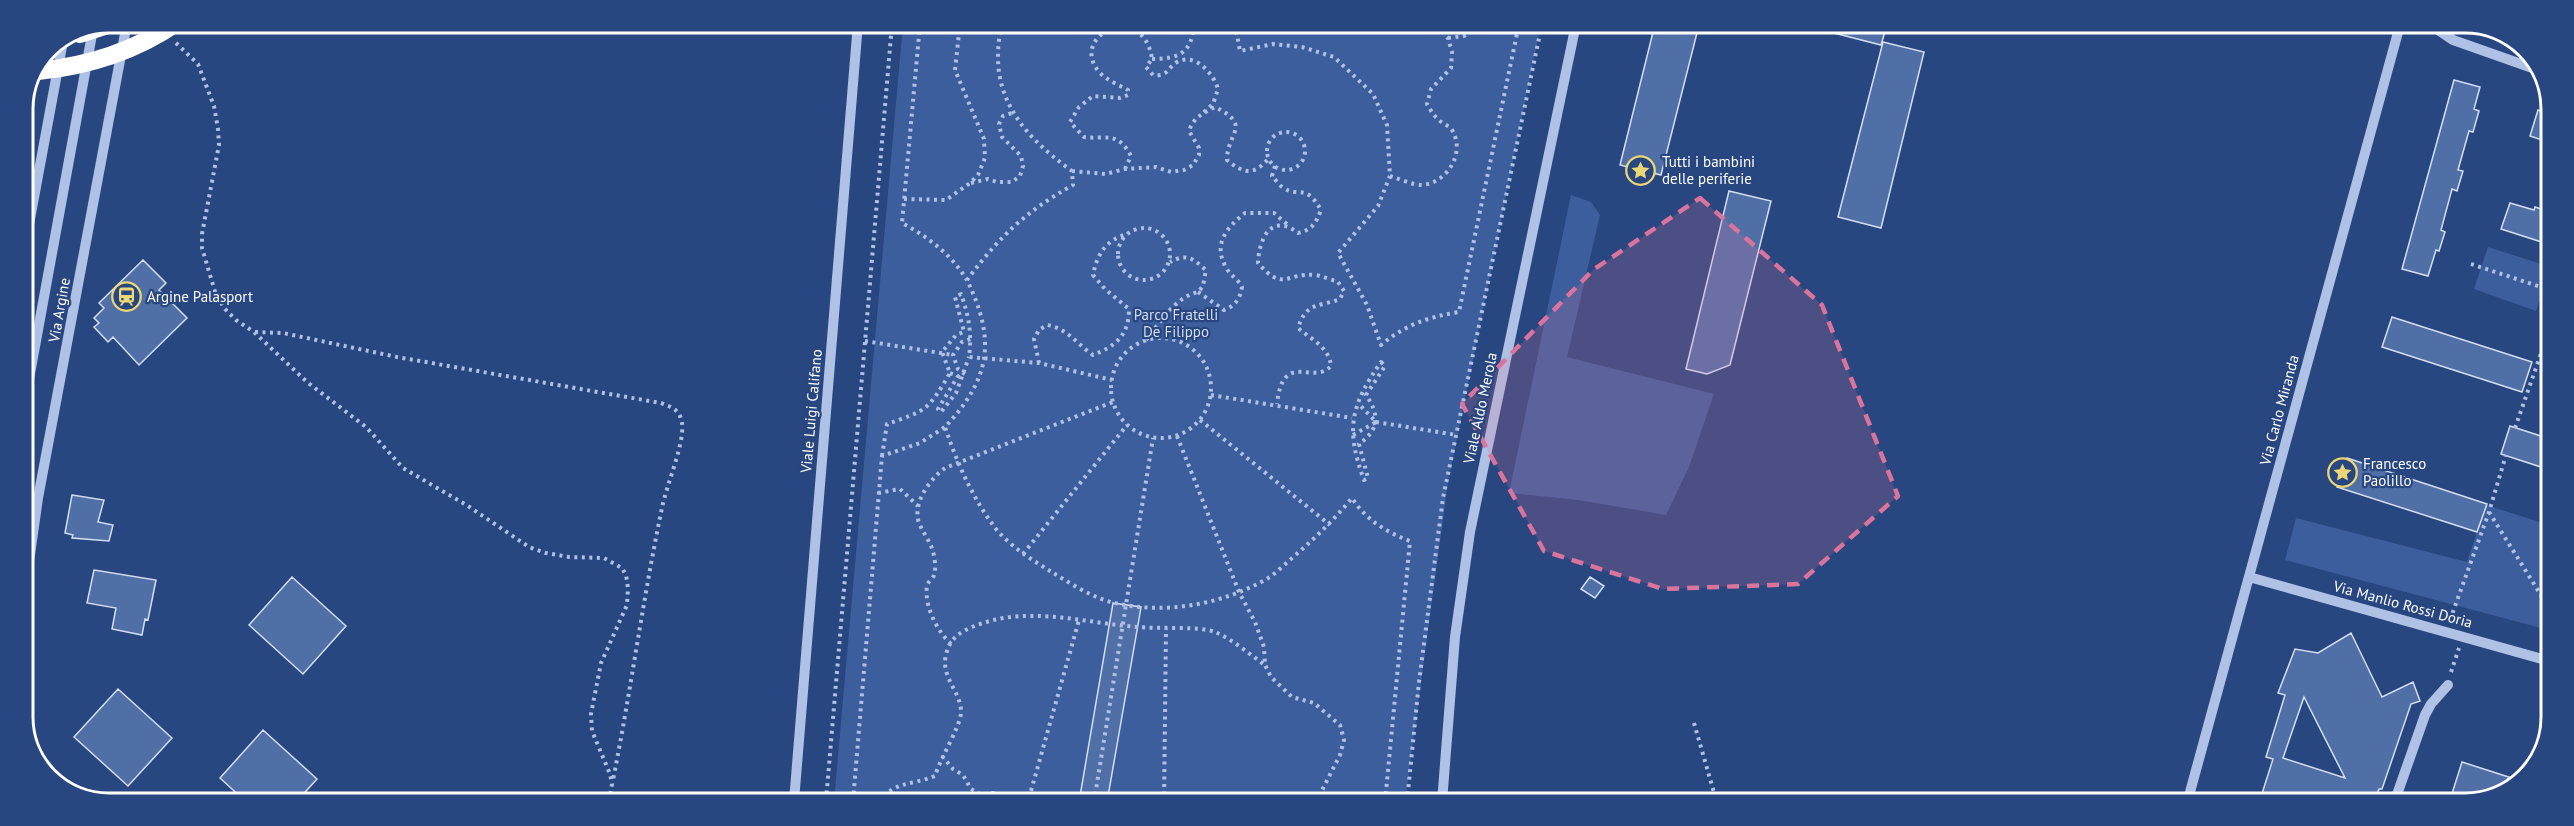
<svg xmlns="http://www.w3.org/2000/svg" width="2574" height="826" font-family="'PT Sans',sans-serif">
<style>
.green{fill:#3d5e9c}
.building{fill:#516fa7;stroke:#d2def4;stroke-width:1.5;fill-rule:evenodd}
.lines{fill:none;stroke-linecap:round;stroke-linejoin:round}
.path{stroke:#afc2e5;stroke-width:4;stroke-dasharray:3 4.5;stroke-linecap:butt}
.minor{stroke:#afc2e5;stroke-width:10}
.highway{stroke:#fff;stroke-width:18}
.marked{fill:#da749d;fill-opacity:0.2;stroke:#da749d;stroke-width:4.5;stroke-dasharray:12 8;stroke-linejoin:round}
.labels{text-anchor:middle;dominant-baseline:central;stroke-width:4.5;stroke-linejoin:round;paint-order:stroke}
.poi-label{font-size:15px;fill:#fff;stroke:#28467f;text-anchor:start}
.street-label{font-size:15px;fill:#fff;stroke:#28467f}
.park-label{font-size:15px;fill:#d2def4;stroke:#28467f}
.rim{fill:none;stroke:#fff;stroke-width:3}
</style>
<rect width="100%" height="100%" fill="#28467f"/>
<path class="green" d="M 903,24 L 1541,24 L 1448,482 L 1405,802 L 834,801 Z
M 1571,195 L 1591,202 L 1600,215 L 1567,357 L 1714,394 L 1689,467 L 1666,515 L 1578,500 L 1509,493 Z
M 2488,247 L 2551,267 L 2536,311 L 2474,289 Z
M 2486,505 L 2549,525 L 2549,575 L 2547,581 L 2549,585 L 2549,630 L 2285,560 L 2296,518 L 2467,562 Z"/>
<path class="building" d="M 1655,24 L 1699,25 L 1661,175 L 1620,165 Z
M 1823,25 L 1887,25 L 1881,45 L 1822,30 Z
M 1883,42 L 1924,52 L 1881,228 L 1838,217 Z
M 2454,80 L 2480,87 L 2474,109 L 2479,111 L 2473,132 L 2469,131 L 2458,170 L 2463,171 L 2457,191 L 2452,189 L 2441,230 L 2445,232 L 2439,251 L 2436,250 L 2428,276 L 2402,269 Z
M 2538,110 L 2551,114 L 2551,143 L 2530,136 Z
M 1729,191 L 1771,201 L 1730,365 L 1707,374 L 1686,369 Z
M 2510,203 L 2534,210 L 2535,207 L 2551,212 L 2551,245 L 2501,229 Z
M 143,260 L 166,283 L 159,290 L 187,318 L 139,365 L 113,337 L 108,342 L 94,327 L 99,323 L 94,318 L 104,308 L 99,303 Z
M 2392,317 L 2532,362 L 2522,392 L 2382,347 Z
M 2510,426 L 2550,439 L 2550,470 L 2501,454 Z
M 2347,458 L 2487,504 L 2477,532 L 2337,487 Z
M 72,495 L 104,500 L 98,522 L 113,525 L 109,541 L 72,538 L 73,535 L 65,533 Z
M 94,570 L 156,580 L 148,620 L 145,619 L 142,635 L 112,629 L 116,608 L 87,603 Z
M 292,577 L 346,626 L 303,674 L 249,625 Z
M 1590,577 L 1604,586 L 1595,598 L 1581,589 Z
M 1113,603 L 1141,607 L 1139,619 L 1107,802 L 1079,802 Z
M 2351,633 L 2382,697 L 2413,682 L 2420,701 L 2411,704 L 2382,789 L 2379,789 L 2374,803 L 2259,803 L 2273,759 L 2266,757 L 2285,695 L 2278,693 L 2295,649 L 2318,653 ZM 2304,697 L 2345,778 L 2283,758 Z
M 118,689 L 172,738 L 128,786 L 74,737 Z
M 263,730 L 317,779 L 297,801 L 245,801 L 220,778 Z
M 2462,762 L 2521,781 L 2518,785 L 2465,803 L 2449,803 Z"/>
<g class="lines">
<path class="path" d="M 920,24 L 902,223 C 928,237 951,254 967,280
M 1002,24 C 986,91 1019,133 1072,171 L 1073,185 C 1025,212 1000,236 967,280 C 996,340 991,378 945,427 C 957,463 973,499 996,529 C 1011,547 1031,559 1050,571 C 1070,583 1092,598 1115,603 C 1166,615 1225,604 1270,577 C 1277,572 1284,565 1291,559 C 1313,540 1333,521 1352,498 C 1366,520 1386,532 1410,541 L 1385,802
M 1235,24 L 1240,51 L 1273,44 L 1302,47 L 1334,57 L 1373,94 L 1387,125 L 1390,176 L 1378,206 L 1338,253 L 1367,305 L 1381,345 C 1405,325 1428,317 1459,312 L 1519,24
M 1344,24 L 1367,24
M 1448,38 L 1464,36 L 1476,29 L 1476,24
M 176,43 L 198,64 L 214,106 L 218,129 L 219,145 L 202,234 L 202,248 L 216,295 L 225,309 L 236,320 L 254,332 L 307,382 L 366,427 L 403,468 L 468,506 L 529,547 L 546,553 L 569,557 L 604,558 L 622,568 L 626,575 L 628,588 L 627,605 L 601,663 L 591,714 L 592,731 L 610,774 L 612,784 L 609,801
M 1152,59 C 1179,59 1192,53 1194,24
M1267 151a19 19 0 1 1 38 0a19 19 0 1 1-38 0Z
M 1275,166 L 1272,176 C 1275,179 1278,184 1282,187 C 1300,199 1305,182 1321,210 C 1316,223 1312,230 1298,233 C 1271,212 1259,239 1258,263 C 1284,293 1286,272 1315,275 C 1323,276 1331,280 1338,282 L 1344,291 L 1340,299 C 1319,307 1306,302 1298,328 C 1312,340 1329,347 1331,366 C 1313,386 1283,349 1277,404
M 1125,169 L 1131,156 C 1117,130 1106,140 1084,137 L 1070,122 L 1079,107 L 1093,96 L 1120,98 L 1128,95 L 1128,90 C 1119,85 1108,81 1100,73 C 1066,35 1144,0 1152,59 L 1146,67 L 1153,75 C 1168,77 1167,68 1177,62 C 1196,52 1214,75 1218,89 L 1213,104 L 1203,113
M 1072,171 L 1105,174 L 1125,169 L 1156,167 L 1171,172 L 1184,170 L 1193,165 L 1199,155 L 1199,148 L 1189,131 C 1193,118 1203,113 1215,107 C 1253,126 1227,132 1227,160 C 1244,174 1254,176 1269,158
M 1390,176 C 1400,179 1412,185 1422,185 C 1447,183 1466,153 1452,130 C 1449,125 1442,124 1438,119 C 1433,115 1430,109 1427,104 L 1431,89 L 1451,68 L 1452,52 L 1448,38 L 1436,24
M 971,183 L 988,179 L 997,182 L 1012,182 L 1020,176 L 1023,166 L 1021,156 L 1002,137 L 999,124 L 1003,116 L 1012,113
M 904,199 L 946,200 L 970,183 L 978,175 L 985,158 L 984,139 L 955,70 L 960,24
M1118 254a26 26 0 1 1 52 0a26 26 0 1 1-52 0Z
M 2471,264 L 2550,290
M 1198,292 L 1224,310 C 1235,306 1240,299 1242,287 C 1238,279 1231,276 1227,269 C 1212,245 1226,228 1245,213 L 1274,213 L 1289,226
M 255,332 L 283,333 L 397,357 L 661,403 C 672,407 680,410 682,423 C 685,443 666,486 662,508 C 643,598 631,690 613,780
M1111 388a50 50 0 1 1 100 0a50 50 0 1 1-100 0Z
M 1146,340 C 1160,323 1175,297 1198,292 L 1203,286 L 1206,270 C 1192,258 1187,253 1170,262
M 865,341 L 953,355
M 1381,362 L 1385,366 L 1366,395 C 1380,415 1379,430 1359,444 L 1368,478 L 1364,480 C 1345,429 1351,405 1381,362 Z
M 1039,363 L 1034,339 L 1039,330 L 1047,325 C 1067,328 1077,344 1093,355 C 1116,346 1129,335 1129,309 L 1105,289 L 1093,275 C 1097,254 1106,240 1127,234
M 950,373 L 958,376 L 938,409 L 941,412 L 956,393 L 969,357
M 965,374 L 958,369 L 953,355 L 962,342 L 971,339
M 1211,395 L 1352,418
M 1200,420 L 1330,525
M 1376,422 L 1457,435
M 2515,428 L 2545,342 L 2545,324 L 2550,308
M 1353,435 L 1376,422 L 1358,403
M 1177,436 L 1239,592 L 1255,622 L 1264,647 L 1265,665 L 1271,677 L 1292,697 L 1314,703 L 1340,725 L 1344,740 L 1340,755 L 1316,802
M 882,456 L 887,424 C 928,410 928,410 950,373 L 942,352 L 956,335 L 964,332 L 955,297 L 961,294 C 969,316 972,334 969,357 L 1039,363 L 1112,380
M 878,493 L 900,489 L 918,506
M 2489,512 L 2549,608
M 1023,554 L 1127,425
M 2450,620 L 2489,512 L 2506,455
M 951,644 C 937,631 924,606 927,586 C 928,581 933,579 934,575 C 936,570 935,561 934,556 C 932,543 924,535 919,523 C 912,503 930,479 945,468 L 1113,402
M 2451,672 L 2459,648
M 1694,723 L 1717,803
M 942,756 L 953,769 L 963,775 L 971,789 L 983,796 L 993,793 L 1050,802
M 1029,798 L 1079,620
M 826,801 L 892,24
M 853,801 L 882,456 L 920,443 L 945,427
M 878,801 C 899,780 909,786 935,776 C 940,759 960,727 961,713 C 962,689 934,675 950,644 C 956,633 969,628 980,624 C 1031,606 1085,623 1138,627 C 1157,629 1200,626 1215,632 C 1232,639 1249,654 1265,665
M 1094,802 L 1153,438
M 1164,802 L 1166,629
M 1407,802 L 1419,682 L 1443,498 L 1542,24"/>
<path class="minor" d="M 2431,25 L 2453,40 L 2538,70
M 23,257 L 63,41
M 23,412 L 93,29
M 2249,577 L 2549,661
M 23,604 L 38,498 L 127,23
M 794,801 L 858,23
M 1442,802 L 1455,637 L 1470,532 L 1576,24
M 2187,803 L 2400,25
M 2394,803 L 2425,715 L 2431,704 L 2448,685"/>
<path class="highway" d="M 80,34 L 114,23
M 38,71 C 88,66 135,51 176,23"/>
</g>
<path class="marked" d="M 1700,198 L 1822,305 L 1898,496 L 1798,584 L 1663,589 L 1544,551 L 1462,404 L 1593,270 Z"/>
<defs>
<symbol id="sight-ring" viewBox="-11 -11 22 22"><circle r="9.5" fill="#28467f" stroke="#ecd676" stroke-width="1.5"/><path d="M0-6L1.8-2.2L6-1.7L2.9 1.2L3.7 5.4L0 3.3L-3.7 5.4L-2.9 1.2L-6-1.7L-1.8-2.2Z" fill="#ecd676"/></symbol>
<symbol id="station-ring" viewBox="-11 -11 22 22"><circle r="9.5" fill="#28467f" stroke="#ecd676" stroke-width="1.5"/><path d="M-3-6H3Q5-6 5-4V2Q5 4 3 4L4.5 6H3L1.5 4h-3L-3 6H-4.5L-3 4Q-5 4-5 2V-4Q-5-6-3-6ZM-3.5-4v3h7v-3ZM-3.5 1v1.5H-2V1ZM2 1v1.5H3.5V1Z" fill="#ecd676"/></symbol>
</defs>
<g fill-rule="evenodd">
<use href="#sight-ring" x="1624" y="154" width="33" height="33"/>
<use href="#station-ring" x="110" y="280" width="33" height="33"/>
<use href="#sight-ring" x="2326" y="456" width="33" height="33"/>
</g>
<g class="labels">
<g class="poi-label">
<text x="1662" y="161">Tutti i bambini<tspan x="1662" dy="17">delle periferie</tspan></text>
<text x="147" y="296">Argine Palasport</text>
<text x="2363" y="463">Francesco<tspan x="2363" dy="17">Paolillo</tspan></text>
</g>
<g class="street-label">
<text transform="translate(59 310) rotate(-80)">Via Argine</text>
<text transform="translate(1480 408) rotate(-78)">Viale Aldo Merola</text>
<text transform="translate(2279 410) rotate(-75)">Via Carlo Miranda</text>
<text transform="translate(811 411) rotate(-85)">Viale Luigi Califano</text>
<text transform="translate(2403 604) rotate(15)">Via Manlio Rossi Doria</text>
</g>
<g class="park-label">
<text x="1176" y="314">Parco Fratelli<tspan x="1176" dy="17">De Filippo</tspan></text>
</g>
</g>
<path d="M0 0H2574V826H0ZM109 33H2465A76 76 0 0 1 2541 109V717A76 76 0 0 1 2465 793H109A76 76 0 0 1 33 717V109A76 76 0 0 1 109 33Z" fill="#28467f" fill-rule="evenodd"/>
<path class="rim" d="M109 33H2465A76 76 0 0 1 2541 109V717A76 76 0 0 1 2465 793H109A76 76 0 0 1 33 717V109A76 76 0 0 1 109 33Z"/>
</svg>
